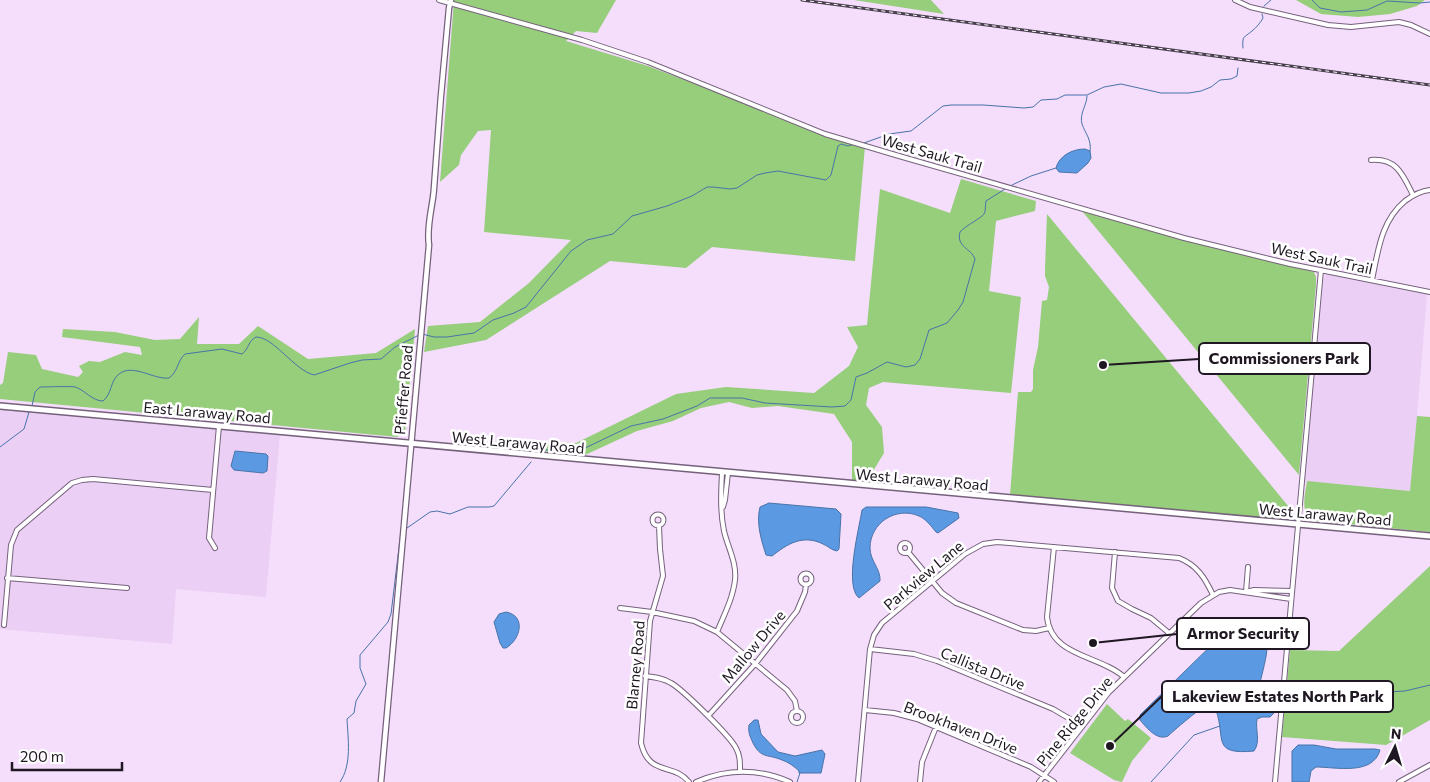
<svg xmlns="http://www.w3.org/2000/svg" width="1430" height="782" font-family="Commissioner,sans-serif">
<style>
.built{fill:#ebcff4}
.green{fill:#96ce7c}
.water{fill:#5b9ae3;stroke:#4973a9}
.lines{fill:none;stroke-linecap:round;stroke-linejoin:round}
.stream{stroke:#4973a9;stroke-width:1}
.minor-casing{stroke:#75617b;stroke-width:6}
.tertiary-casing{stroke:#75617b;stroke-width:7}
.secondary-casing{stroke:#75617b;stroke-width:8}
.minor{stroke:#fff;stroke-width:4}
.tertiary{stroke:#fff;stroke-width:4.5}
.secondary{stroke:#fff;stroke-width:5}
.rail-casing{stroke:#493e4d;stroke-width:3}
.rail{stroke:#fff;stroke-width:1;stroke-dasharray:4;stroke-linecap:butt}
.labels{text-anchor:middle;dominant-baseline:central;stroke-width:5;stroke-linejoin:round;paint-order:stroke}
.street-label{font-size:15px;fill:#1f1722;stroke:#fff}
.leader{fill:none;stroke:#1f1722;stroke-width:2}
.callout-dot{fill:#1f1722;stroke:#fff;stroke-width:2}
.callout{fill:#fff;stroke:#1f1722;stroke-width:2}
.callout-label{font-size:16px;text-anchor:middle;font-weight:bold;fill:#1f1722}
</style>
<rect width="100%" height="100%" fill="#f5ddfc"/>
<path class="built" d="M 1326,275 L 1334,275 L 1427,293 L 1411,491 L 1304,481 L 1323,280 Z
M 0,407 L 280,433 L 266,597 L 176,589 L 172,644 L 0,629 Z"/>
<path class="green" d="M 454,0 L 616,0 L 597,33 L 576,31 L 566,41 L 648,66 L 822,132 L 865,146 L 855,261 L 712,247 L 686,268 L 610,261 L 486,340 L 424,352 L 428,326 L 480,322 L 529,283 L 571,240 L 484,232 L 491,130 L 478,131 L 461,155 L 459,165 L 440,182 Z
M 854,0 L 931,0 L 944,14 Z
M 1296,0 L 1425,0 L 1417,6 L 1390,14 L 1358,17 L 1321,14 Z
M 961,179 L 1036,201 L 1035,211 L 996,221 L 989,291 L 1021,297 L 1011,393 L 883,382 L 869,388 L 866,405 L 882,427 L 884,453 L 867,481 L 852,480 L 852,442 L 834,414 L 778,406 L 752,408 L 729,402 L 701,408 L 673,421 L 637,431 L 585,455 L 528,450 L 544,442 L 576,443 L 676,394 L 726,387 L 814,393 L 849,366 L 858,347 L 847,327 L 867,325 L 880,189 L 950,213 Z
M 1082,211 L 1172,237 L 1314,272 L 1316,277 L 1316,285 L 1299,475 Z
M 1047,214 L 1294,513 C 1289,519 1283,518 1276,519 L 1017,497 L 1010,495 L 1018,392 L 1031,392 L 1033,389 L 1033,370 L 1038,347 L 1042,301 L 1047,300 L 1049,287 L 1045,276 L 1045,269 Z
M 199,317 L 197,344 L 239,344 L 258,326 L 308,359 L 376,353 L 415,329 L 405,433 L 397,437 L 0,399 L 0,385 L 3,383 L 8,352 L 36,355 L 42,369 L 78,377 L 83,372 L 79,366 L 89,361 L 100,362 L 125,352 L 142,355 L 140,347 L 62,337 L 63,329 L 115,332 L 155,340 L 180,339 Z
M 1417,416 L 1430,417 L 1430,532 L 1315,521 C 1299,515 1305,495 1307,481 L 1410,491 Z
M 1430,566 L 1430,720 L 1386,745 L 1282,737 L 1290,650 L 1339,651 Z
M 1107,704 L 1125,721 L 1128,719 L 1151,738 L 1132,761 L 1122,782 L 1114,780 L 1070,753 Z"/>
<path class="water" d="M 1085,149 L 1090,151 L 1091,158 L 1088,163 L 1077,173 L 1059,172 L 1056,168 C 1059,156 1072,149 1085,149 Z
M 235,451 L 266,454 L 268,456 L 267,471 L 263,473 L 234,470 L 231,466 Z
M 769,503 L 836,509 L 841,514 L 839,549 L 837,551 C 831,550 828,546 823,544 C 803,534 787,544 772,556 L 766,555 C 761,539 756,523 760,507 Z
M 866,507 L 926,507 L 958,513 L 959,518 L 938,533 L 936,532 C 931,526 926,519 919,516 C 896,506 870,523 870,548 C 870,561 881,569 880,581 L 859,598 C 844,586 859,529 862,510 Z
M 506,612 C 527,616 520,640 506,648 L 503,648 L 500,643 L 494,622 L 499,614 Z
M 1237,628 C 1245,629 1258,628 1264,634 C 1274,645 1257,683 1258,698 L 1260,701 L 1269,703 L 1274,708 L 1274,713 L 1270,717 L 1262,717 L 1257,719 C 1255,730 1261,741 1254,751 C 1211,755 1226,739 1216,710 C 1212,708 1208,706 1204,707 C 1199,709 1173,731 1168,736 C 1157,741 1147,728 1140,720 L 1140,715 L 1223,634 L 1230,629 Z
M 754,720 L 758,720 L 761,734 L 778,752 L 795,756 L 822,750 L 825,754 L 821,773 L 799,773 L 799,771 C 794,766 788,762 782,760 C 768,754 761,759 753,743 C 750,736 748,733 749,725 Z
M 1298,745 L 1314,745 L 1336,749 L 1375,749 L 1380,750 C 1373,776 1335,767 1316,767 L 1311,771 L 1309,782 L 1292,782 L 1292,751 Z"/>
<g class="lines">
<path class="stream" d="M 1312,0 L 1320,8 L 1341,12 L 1367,10 L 1387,1 L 1420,3 L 1430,2
M 1264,6 L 1271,0
M 1243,48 C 1242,35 1244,38 1252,31 C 1256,28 1261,22 1263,18 L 1262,14
M 1087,96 C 1087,105 1079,114 1082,124 C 1085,133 1092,140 1090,151
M 864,143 L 889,134 L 911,131 L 943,106 L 951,105 L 983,105 L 1024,108 L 1033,107 L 1041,100 L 1057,99 L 1065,95 L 1087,95 L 1104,87 L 1121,84 L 1161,93 L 1189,93 L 1201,91 L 1211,87 L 1220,80 L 1231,79 L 1237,76 L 1238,68
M 1012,185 L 1031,176 L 1056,168
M 422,334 L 434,337 L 447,337 L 474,333 L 493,320 L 514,313 L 526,307 L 571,251 L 587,240 L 613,234 L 632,216 L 667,206 L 692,196 L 707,187 L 713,187 L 730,189 L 737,188 L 757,175 L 765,173 L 778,171 L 826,180 L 831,175 L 838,146 L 841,144 L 848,146 L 854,144
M 32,406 L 35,392 L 40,387 C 45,387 72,386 75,387 C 85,390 92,401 103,401 C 112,394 110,381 119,374 C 133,363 154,380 169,378 C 178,372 177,361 185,354 L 222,349 L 242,354 C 249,349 248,341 256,337 C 274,337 294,370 314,375 L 350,363 L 362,360 L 381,359 L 395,347 L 419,335
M 0,447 L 24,429 L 29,412
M 542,450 L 583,449 L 631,426 L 663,419 L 697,406 L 710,398 L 742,398 L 765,403 L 832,407 L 845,406 L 851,400 L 856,377 L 867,373 L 887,362 L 906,367 L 915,365 L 920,359 L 929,330 L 947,323 L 958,310 L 963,302 L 975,259 C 971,248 956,247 960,232 C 965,226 983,217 984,214 C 986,211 985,205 986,201 L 1005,189
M 407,528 L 430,512 L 437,511 L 450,514 L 468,507 L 489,507 L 494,506 L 531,462
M 1285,710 L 1333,697 L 1358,696 L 1371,693 L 1405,691 L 1430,685
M 340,782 C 352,765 348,739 347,719 L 354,713 L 356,701 L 366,684 L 360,668 L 360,655 L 388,622 L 391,614 L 401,531
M 797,782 L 800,773
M 1151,782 L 1194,735 L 1220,726"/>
<defs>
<path id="minor" d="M 439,0 L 582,40 L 648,62 L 825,134 L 899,156 L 1184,238 L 1290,264 L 1430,292
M 1235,0 L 1250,7 L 1328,25 L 1351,27 L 1399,22 L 1411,25 L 1430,34
M 1371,160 C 1397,158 1403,175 1413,195
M 1372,280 C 1378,251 1381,221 1405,201 C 1413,195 1420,191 1430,190
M 723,507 L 725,500 L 728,473
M652.5 520a5.5 5.5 0 1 1 11 0a5.5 5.5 0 1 1-11 0Z
M 659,526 L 660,549 L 663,576 L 650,621 L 641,743 C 649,777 673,762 689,782
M900 548a5 5 0 1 1 10 0a5 5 0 1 1-10 0Z
M 1054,547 L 1047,617 C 1051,657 1100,655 1124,677
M 215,548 L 209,538 L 219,426
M 908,552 L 942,593 L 956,603 L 1023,630 L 1036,631 L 1049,628
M 1115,552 L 1112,588 L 1118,601 L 1132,609 L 1151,618 L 1169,633
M800.5 579a5.5 5.5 0 1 1 11 0a5.5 5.5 0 1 1-11 0Z
M 7,578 L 127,588
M 1246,592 L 1254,590 L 1292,591
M 1246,592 L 1248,567
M 620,608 L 652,612 L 694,621 L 717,632 L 787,690 L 795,701 L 797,711
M 4,625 L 11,545 L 17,530 L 72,483 L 82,480 L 93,479 L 213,490
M 717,632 C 724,615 733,598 735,580 C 737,563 728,548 724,531 C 720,512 721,492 722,473
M 870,649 L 914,654 L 937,661 L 1053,709 L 1082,726
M 645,676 C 654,677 663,678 671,683 C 682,689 730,736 736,748 C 740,755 740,762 740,770
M 865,710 L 894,713 L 917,719 L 1031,767 L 1054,782
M791 717a6 6 0 1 1 12 0a6 6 0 1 1-12 0Z
M 708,716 L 756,663 L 797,611 L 805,592 L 806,585
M 696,782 C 728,768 758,768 790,782
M 858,782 L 870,649 L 874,635 L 882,623 L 965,554 L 983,544 L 997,542 L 1179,558 C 1197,565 1205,578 1213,595
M 920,782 L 922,762 L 936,727
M 1039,782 L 1109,692 L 1201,603 L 1219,592 L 1230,590 L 1291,599
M 1275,782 L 1321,270
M 1399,782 L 1430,765"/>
<path id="tertiary" d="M 381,782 L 429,245 C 426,226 433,206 434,188 C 438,128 443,68 449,8 L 451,0"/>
<path id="secondary" d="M 0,406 L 1430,536"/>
</defs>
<use href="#minor" class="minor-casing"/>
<use href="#tertiary" class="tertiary-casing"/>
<use href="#secondary" class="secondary-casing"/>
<use href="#minor" class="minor"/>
<use href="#tertiary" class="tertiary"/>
<use href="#secondary" class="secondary"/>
<defs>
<path id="rail" d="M 802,0 L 1430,85"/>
</defs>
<use href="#rail" class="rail-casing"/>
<use href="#rail" class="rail"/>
</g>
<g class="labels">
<g class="street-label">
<text transform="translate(932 153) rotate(16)">West Sauk Trail</text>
<text transform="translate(1322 258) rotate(12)">West Sauk Trail</text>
<text transform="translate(403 390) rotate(-85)">Pfieffer Road</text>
<text transform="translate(207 412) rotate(5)">East Laraway Road</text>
<text transform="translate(518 442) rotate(5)">West Laraway Road</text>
<text transform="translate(922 479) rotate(5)">West Laraway Road</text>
<text transform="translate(1325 514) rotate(5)">West Laraway Road</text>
<text transform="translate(923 575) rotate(-40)">Parkview Lane</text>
<text transform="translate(753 646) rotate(-50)">Mallow Drive</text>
<text transform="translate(635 665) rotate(-85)">Blarney Road</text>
<text transform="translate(983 668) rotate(22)">Callista Drive</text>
<text transform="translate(1074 721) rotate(-51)">Pine Ridge Drive</text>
<text transform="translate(961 727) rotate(21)">Brookhaven Drive</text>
</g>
</g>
<path class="leader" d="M1103 365L1199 359M1093 643L1177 634M1110 746L1162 696"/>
<g class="callout-dot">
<circle cx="1103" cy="365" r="5"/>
<circle cx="1093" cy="643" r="5"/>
<circle cx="1110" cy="746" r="5"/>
</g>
<g class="callout">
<rect x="1199" y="343" width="171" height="31" rx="5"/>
<rect x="1177" y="618" width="132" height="31" rx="5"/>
<rect x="1162" y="681" width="231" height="31" rx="5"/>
</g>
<g class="callout-label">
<text x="1284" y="364">Commissioners Park</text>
<text x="1243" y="639">Armor Security</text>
<text x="1278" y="702">Lakeview Estates North Park</text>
</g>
<g transform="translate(1395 747) rotate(5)" stroke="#ffffff" stroke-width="4" paint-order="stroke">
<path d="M0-4L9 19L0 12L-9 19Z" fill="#1f1722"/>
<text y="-8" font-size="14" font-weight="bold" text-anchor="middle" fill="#1f1722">N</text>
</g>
<path d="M12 762v8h110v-8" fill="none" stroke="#1f1722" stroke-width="2.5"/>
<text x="20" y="762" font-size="15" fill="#1f1722" stroke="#ffffff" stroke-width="4" paint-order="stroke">200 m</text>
</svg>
